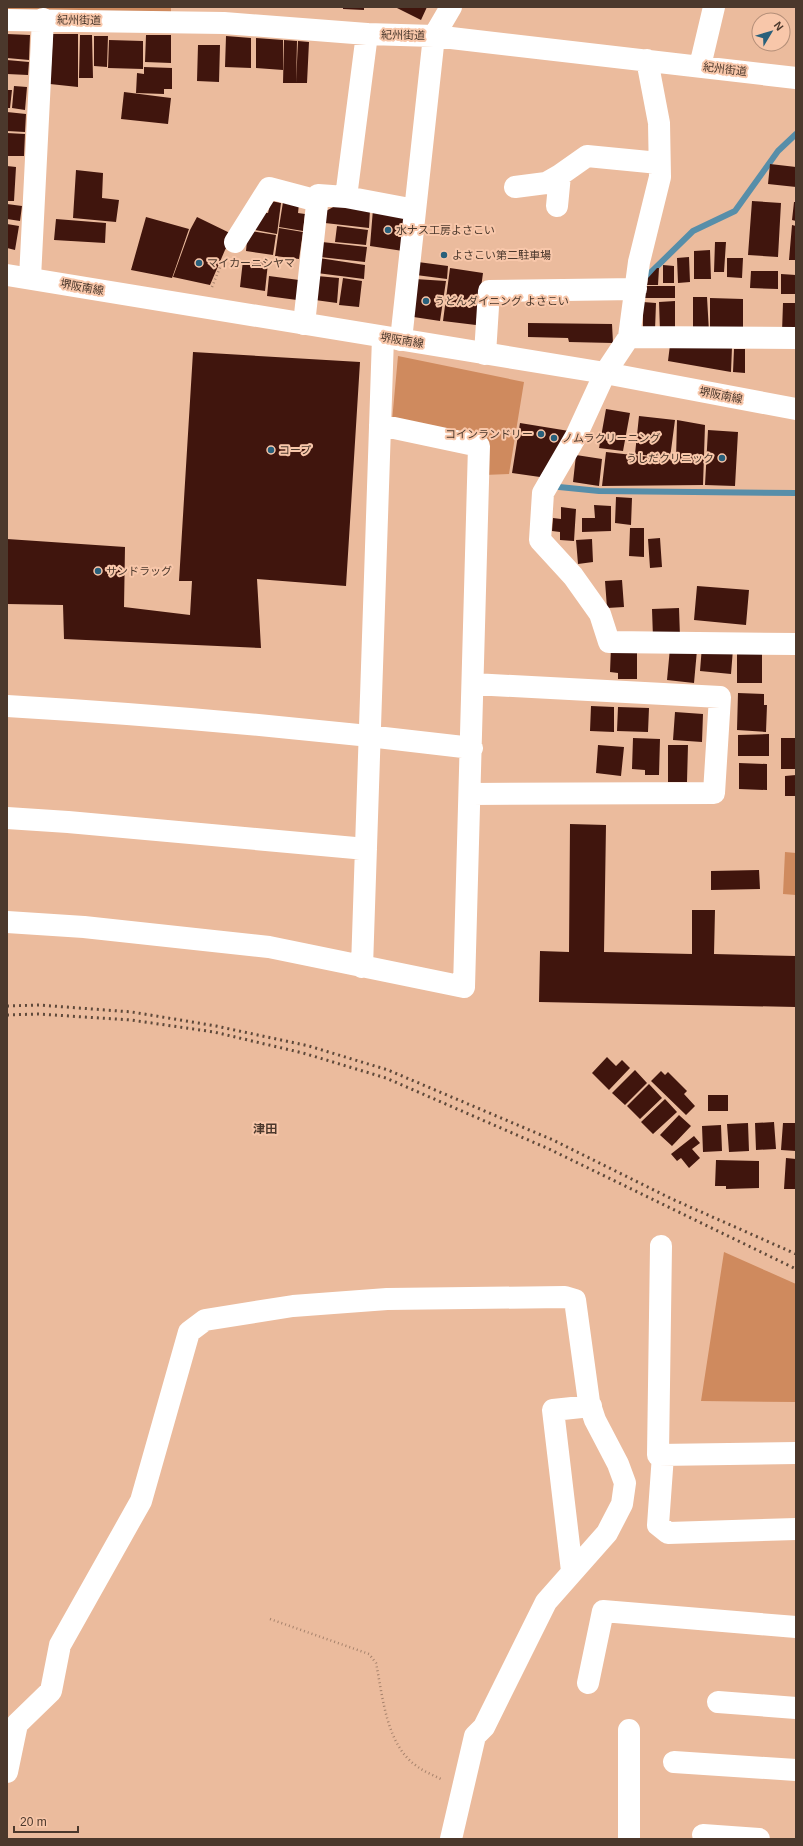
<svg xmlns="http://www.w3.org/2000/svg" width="803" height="1846" font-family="Helvetica,'Noto Sans JP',sans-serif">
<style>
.green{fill:#cf8a5e}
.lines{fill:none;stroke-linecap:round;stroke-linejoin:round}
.stream{stroke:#578ea9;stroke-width:6}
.building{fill:#40150d}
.path{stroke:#a6826c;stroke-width:2.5;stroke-dasharray:1 3;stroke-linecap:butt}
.street{stroke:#fff;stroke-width:22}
.secondary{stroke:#fff;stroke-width:22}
.rail{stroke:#5f493a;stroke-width:3;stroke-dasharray:2 4;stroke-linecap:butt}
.poi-dot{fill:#29607b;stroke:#f8c7aa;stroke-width:1.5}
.labels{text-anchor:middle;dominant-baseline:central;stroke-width:4;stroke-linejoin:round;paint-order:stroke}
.street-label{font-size:11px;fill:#4b382c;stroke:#f8c7aa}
.poi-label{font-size:11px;fill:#4b382c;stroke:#f8c7aa;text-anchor:start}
.neighbourhood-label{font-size:12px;font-weight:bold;fill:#4b382c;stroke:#f8c7aa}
</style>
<rect width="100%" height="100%" fill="#ebbb9d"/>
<path class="green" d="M 7,7 L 171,7 L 171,12 L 7,11 Z
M 398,356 L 524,382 L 509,474 L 484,475 L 482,440 L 392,421 Z
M 785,852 L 796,853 L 796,895 L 783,894 Z
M 724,1252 L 796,1284 L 796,1402 L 701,1401 Z"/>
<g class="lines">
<path class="stream" d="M 643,280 L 693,231 L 735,211 L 778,151 L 796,134
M 559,487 L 599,491 L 796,493"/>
</g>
<path class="building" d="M 343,7 L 364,7 L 364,10 L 343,9 Z
M 395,7 L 427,7 L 421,20 Z
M 7,34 L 30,35 L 29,60 L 7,58 Z
M 53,34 L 78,34 L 78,87 L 50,84 Z
M 80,35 L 92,35 L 93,78 L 79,78 Z
M 146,35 L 171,35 L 171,63 L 145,62 Z
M 94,36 L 108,36 L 107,67 L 94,66 Z
M 226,36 L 251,38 L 251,68 L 225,67 Z
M 256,38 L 283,40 L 283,70 L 256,68 Z
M 109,40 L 143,41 L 143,69 L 108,68 Z
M 284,40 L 297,41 L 296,83 L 283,83 Z
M 298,41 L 309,42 L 307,83 L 296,83 Z
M 198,45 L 220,45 L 219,82 L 197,81 Z
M 7,60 L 29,62 L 28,75 L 7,74 Z
M 144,67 L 172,68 L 172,89 L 164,89 L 164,94 L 136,93 L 137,73 L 144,74 Z
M 14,86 L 27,87 L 25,110 L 12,108 Z
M 7,90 L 12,90 L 10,108 L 7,108 Z
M 124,92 L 171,98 L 168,124 L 121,119 Z
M 7,112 L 26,114 L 25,132 L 7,131 Z
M 7,133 L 25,134 L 24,156 L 7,156 Z
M 770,164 L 796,167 L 796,187 L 768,184 Z
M 7,166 L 16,167 L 14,201 L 7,201 Z
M 76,170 L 103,173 L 102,198 L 119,200 L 116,222 L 73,218 Z
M 271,201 L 281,203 L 277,234 L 255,230 L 260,212 L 268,213 Z
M 752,201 L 781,203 L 778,257 L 748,255 Z
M 283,202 L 299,204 L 298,213 L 305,214 L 303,231 L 279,227 Z
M 794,202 L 796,202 L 796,221 L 792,220 Z
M 7,204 L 22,206 L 20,221 L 7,219 Z
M 335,206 L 370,210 L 369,228 L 325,223 L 326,211 Z
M 373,209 L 406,213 L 403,251 L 370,246 Z
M 146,217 L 189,229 L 172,278 L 131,270 Z
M 197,217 L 234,235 L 225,250 L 210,285 L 173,277 L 190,230 Z
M 56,219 L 106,223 L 105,243 L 54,240 Z
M 7,224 L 19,226 L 15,250 L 7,248 Z
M 792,225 L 796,226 L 796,260 L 789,260 Z
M 337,226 L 368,230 L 366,245 L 335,242 Z
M 279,228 L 303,232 L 299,259 L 275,256 Z
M 251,231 L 276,235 L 273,255 L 246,251 L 247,240 Z
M 322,242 L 367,247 L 365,262 L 320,257 Z
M 715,242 L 726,242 L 724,272 L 714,272 Z
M 710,250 L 711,279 L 694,279 L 694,251 Z
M 689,257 L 690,282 L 678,283 L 677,258 Z
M 319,258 L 365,265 L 364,279 L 317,273 Z
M 727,258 L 743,258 L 742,278 L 727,277 Z
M 243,260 L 268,263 L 265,291 L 240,287 Z
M 418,262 L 448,266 L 447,279 L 416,275 Z
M 663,265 L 674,266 L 674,283 L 663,283 Z
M 450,268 L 483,273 L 476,325 L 443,321 Z
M 657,268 L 659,268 L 658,285 L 647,285 L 648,278 Z
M 751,271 L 778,271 L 778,289 L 750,288 Z
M 781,274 L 796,275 L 796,294 L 781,294 Z
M 269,276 L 299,280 L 297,300 L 267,296 Z
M 317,276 L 339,278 L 337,303 L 315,300 Z
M 343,278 L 362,281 L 359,307 L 339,305 Z
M 415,279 L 446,281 L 440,321 L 407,316 Z
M 645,286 L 675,286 L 675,298 L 644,298 Z
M 693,297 L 707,297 L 709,332 L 693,331 Z
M 710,298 L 743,299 L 743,333 L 710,333 Z
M 675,301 L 675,331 L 660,331 L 659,302 Z
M 643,302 L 656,303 L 655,330 L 643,330 Z
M 783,303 L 796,303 L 796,332 L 782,332 Z
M 528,323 L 612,324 L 613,343 L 569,342 L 568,338 L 528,337 Z
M 670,345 L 732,347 L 731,372 L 668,361 Z
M 734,349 L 745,349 L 745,373 L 733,372 Z
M 193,352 L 360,362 L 346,586 L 257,579 L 261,648 L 64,639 L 63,605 L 7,604 L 7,539 L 125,547 L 124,607 L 190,615 L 192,581 L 179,581 Z
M 606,409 L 630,413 L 623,451 L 599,448 Z
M 639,416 L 675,420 L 670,458 L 635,454 Z
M 677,420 L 705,425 L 703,485 L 602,486 L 606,452 L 676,460 Z
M 520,423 L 569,431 L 540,477 L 512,473 Z
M 708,430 L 738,432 L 735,486 L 705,485 Z
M 576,455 L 602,459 L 599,486 L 573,482 Z
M 616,497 L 632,498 L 631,525 L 615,523 Z
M 594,505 L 611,506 L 611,531 L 582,532 L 582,518 L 595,518 Z
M 561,507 L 576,509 L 574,541 L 560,540 L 560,532 L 552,531 L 553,518 L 561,519 Z
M 630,528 L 644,528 L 644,557 L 629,556 Z
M 660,538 L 662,567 L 650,568 L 648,539 Z
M 592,539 L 593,562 L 578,564 L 576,540 Z
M 622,580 L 624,607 L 607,608 L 605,581 Z
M 697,586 L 749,590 L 746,625 L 694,620 Z
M 679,608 L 680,637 L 653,638 L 652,609 Z
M 702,646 L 733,649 L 731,674 L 700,671 Z
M 611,647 L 637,647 L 637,679 L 618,679 L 618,673 L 610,672 Z
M 670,648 L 697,650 L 694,683 L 667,680 Z
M 737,653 L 762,653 L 762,683 L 737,683 Z
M 738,693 L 764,694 L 764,705 L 767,705 L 766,732 L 737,730 Z
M 591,706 L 614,707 L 614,732 L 590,731 Z
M 618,707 L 649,708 L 648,732 L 617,731 Z
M 675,712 L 703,714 L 702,742 L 673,740 Z
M 769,734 L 769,756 L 738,756 L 738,735 Z
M 633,738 L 660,739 L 659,775 L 645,775 L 645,770 L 632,769 Z
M 781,738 L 796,738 L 796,769 L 781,769 Z
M 598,745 L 624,747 L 621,776 L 596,773 Z
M 668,745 L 688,745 L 687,782 L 668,782 Z
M 739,763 L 767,764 L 767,790 L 739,789 Z
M 796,775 L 796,796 L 785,796 L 785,776 Z
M 570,824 L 606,825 L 604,952 L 692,954 L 692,910 L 715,910 L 714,954 L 796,956 L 796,1007 L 539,1002 L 540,951 L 569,952 Z
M 759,870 L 760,889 L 711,890 L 711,871 Z
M 607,1057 L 616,1066 L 622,1060 L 630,1068 L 609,1090 L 592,1073 Z
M 635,1070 L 647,1083 L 625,1105 L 612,1093 Z
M 661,1071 L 665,1075 L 668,1072 L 687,1091 L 684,1094 L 695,1106 L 686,1115 L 651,1081 Z
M 649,1084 L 662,1098 L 640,1119 L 627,1106 Z
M 708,1095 L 728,1095 L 728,1111 L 708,1111 Z
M 665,1099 L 677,1112 L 653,1134 L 641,1122 Z
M 679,1115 L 691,1126 L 672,1146 L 660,1135 Z
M 774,1122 L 776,1149 L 756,1150 L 755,1123 Z
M 748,1123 L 749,1151 L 729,1152 L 727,1124 Z
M 783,1123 L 796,1123 L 796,1151 L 781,1150 Z
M 721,1125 L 722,1151 L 703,1152 L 702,1126 Z
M 694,1136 L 700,1143 L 692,1149 L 700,1158 L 689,1168 L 681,1158 L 677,1161 L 671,1154 Z
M 786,1158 L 796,1159 L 796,1189 L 784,1189 Z
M 716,1160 L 759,1161 L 759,1188 L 726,1189 L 726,1186 L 715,1186 Z"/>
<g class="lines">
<path class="path" d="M 212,287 L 223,260
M 270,1619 L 369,1654 L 376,1663 C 383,1697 386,1746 418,1767 C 425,1772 435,1776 443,1780"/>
<path class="street" d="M 7,20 L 224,23 L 367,34 L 434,36 L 796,78
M 647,60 L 659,123 L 660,177 L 639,262 L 629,337 L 605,373 L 576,436 L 543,493 L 540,540 L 573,576 L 600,614 L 609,642 L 796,644
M 700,66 L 714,7
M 515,187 L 546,183 L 560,175 L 587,156 L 659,163
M 346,197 L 367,34
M 557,206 L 560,175
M 235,242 L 269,188 L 318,201
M 30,278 L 43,19
M 304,324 L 318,195 L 346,197 L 415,210
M 629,337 L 796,338
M 401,340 L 434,36 L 451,7
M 485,354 L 489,291 L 636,289
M 7,706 C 162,715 317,729 472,748
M 470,794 L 714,793 L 720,697 L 473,684
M 7,818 L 68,822 L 366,849
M 7,922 L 84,927 L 269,947 L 464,987 L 479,446 L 380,425
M 362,967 L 383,337
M 661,1246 L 658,1455 L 796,1453
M 663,1455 L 658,1525 L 668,1533 L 796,1529
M 572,1571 L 553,1410 L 591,1406
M 588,1683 L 603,1611 L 796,1627
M 718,1702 L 796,1708
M 629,1730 L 629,1839
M 674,1762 L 796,1770
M 7,1772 L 17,1724 L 51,1691 L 60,1645 L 141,1501 L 189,1332 L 205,1320 L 293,1306 L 387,1299 L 565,1297 L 575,1300 L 589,1402 L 595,1420 L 618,1464 L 625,1483 L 622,1504 L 607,1533 L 546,1602 L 484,1727 L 475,1736 L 451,1839
M 703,1835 L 759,1839"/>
<path class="secondary" d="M 7,275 L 605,373 L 796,409"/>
<path class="rail" d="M 7,1006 L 39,1005 L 132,1012 L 216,1026 L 309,1046 L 388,1070 L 553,1140 L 672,1199 L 796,1254
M 7,1015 L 38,1014 L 131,1020 L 214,1032 L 303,1053 L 386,1078 L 549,1149 L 796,1269"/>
</g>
<g class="poi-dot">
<circle cx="388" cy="230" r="4"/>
<circle cx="444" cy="255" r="4"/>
<circle cx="199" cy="263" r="4"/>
<circle cx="426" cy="301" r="4"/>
<circle cx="541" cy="434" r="4"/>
<circle cx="554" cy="438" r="4"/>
<circle cx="271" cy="450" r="4"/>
<circle cx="722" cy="458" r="4"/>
<circle cx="98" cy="571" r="4"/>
</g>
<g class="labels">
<g class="street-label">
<text transform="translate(79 20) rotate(1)">紀州街道</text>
<text transform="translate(403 35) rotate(1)">紀州街道</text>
<text transform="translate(725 69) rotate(7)">紀州街道</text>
<text transform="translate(82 287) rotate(10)">堺阪南線</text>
<text transform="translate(402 340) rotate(9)">堺阪南線</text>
<text transform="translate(721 395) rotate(11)">堺阪南線</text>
</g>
<g class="poi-label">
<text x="396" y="230">水ナス工房よさこい</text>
<text x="452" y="255">よさこい第二駐車場</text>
<text x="207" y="263">マイカーニシヤマ</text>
<text x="434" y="301">うどんダイニング よさこい</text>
<text x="533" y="434" text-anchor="end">コインランドリー</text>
<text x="562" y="438">ノムラクリーニング</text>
<text x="279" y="450">コープ</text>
<text x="714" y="458" text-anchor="end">うしだクリニック</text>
<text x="106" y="571">サンドラッグ</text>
</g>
<g class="neighbourhood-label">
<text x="265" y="1129">津田</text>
</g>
</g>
<rect width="803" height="1846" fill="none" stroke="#4b382c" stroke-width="16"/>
<g transform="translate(771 32) rotate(52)"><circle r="19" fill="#f8c7aa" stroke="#b38e78"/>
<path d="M0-3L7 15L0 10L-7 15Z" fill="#29607b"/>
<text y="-6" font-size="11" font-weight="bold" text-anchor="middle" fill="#4b382c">N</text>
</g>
<path d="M14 1826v6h64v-6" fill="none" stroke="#4b382c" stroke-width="2"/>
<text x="20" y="1826" font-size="12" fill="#4b382c" stroke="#f8c7aa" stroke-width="3" paint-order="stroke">20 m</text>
</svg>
